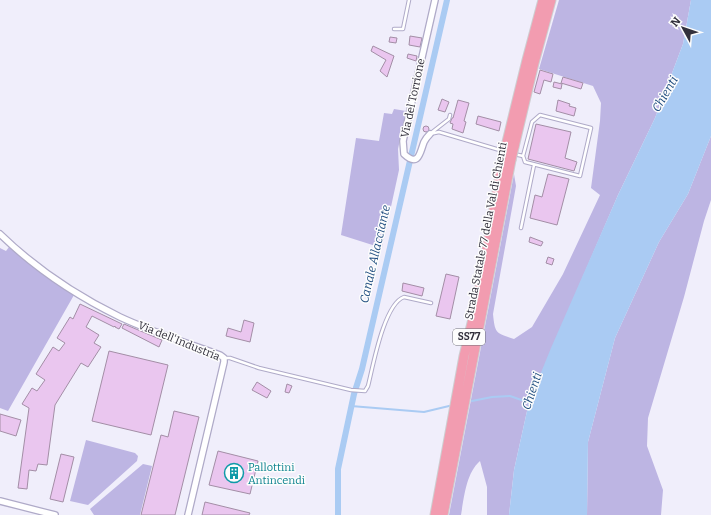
<svg xmlns="http://www.w3.org/2000/svg" width="711" height="515" font-family="Bitter,serif">
<style>
.green{fill:#bdb5e3}
.water{fill:#aacbf3}
.lines{fill:none;stroke-linecap:round;stroke-linejoin:round}
.stream{stroke:#aacbf3;stroke-width:2}
.canal{stroke:#aacbf3;stroke-width:6}
.building{fill:#eac6ef;stroke:#a38ea6}
.service-casing{stroke:#afaac8;stroke-width:4.5}
.minor-casing{stroke:#afaac8;stroke-width:8}
.trunk-casing{stroke:#cecdd0;stroke-width:11}
.service{stroke:#fff;stroke-width:2.5}
.minor{stroke:#fff;stroke-width:5.5}
.trunk{stroke:#f29cb0;stroke-width:9}
.trunk-bridge-casing{stroke:#cecdd0;stroke-width:11;stroke-linecap:butt}
.trunk-bridge{stroke:#f29cb0;stroke-width:9}
.labels{text-anchor:middle;dominant-baseline:central;stroke-width:3;stroke-linejoin:round;paint-order:stroke}
.shield{fill:#fdfdfd;stroke:#6f6e76;stroke-width:1}
.shield-label{font-size:10px;font-weight:bold;fill:#32303c}
.street-label{font-size:11px;fill:#32303c;stroke:#fdfdfd}
.culture-label{font-size:11px;fill:#0d838f;stroke:#fdfdfd;text-anchor:start}
.water-label{font-size:12px;font-style:italic;fill:#235082;stroke:#fdfdfd}
</style>
<rect width="100%" height="100%" fill="#f0eefb"/>
<path class="green" d="M 559,0 L 691,0 L 683,44 L 655,118 L 618,195 L 529,402 L 514,470 L 509,515 L 487,515 L 487,487 L 480,461 C 466,473 464,498 461,515 L 449,515 L 514,174 L 516,186 L 493,314 C 495,334 496,333 514,339 L 532,327 L 563,274 L 600,195 L 591,188 L 600,121 L 601,103 L 593,86 L 539,69 Z
M 394,109 L 406,111 L 398,149 L 399,170 L 382,248 L 341,235 L 356,138 L 379,141 L 384,113 L 392,114 Z
M 711,136 L 711,200 L 704,221 L 684,297 L 648,418 L 647,446 L 663,490 L 661,515 L 587,515 L 588,442 L 615,338 L 659,242 L 688,194 Z
M 9,247 L 34,268 L 74,295 L 8,411 L 0,408 L 0,248 L 6,251 Z
M 86,440 L 135,453 L 138,456 L 137,461 L 88,505 L 70,501 Z
M 143,464 L 152,466 L 140,515 L 94,515 L 90,509 Z"/>
<path class="water" d="M 691,0 L 711,0 L 711,136 L 688,194 L 659,242 L 615,338 L 588,442 L 587,515 L 509,515 L 514,470 L 529,402 L 551,348 L 618,195 L 655,118 L 683,44 Z"/>
<g class="lines">
<path class="stream" d="M 472,401 L 492,397 L 510,396 L 530,403
M 351,406 L 424,412 L 449,406"/>
<path class="canal" d="M 338,515 L 338,469 L 354,394 L 362,369 L 447,0"/>
</g>
<path class="building" d="M 410,36 L 422,38 L 420,47 L 409,45 Z
M 390,37 L 397,38 L 396,43 L 389,42 Z
M 373,46 L 394,56 L 387,77 L 380,71 L 386,60 L 371,51 Z
M 408,54 L 417,56 L 416,61 L 407,58 Z
M 540,70 L 553,74 L 551,82 L 544,80 L 540,94 L 534,92 Z
M 563,77 L 583,83 L 581,89 L 561,83 Z
M 554,82 L 562,84 L 561,89 L 553,87 Z
M 442,99 L 449,102 L 445,112 L 438,110 Z
M 458,100 L 469,103 L 464,121 L 466,122 L 463,133 L 452,129 L 453,124 L 450,123 L 452,118 L 453,118 Z
M 558,100 L 570,104 L 569,106 L 576,108 L 574,116 L 556,111 Z
M 478,116 L 501,122 L 499,131 L 476,124 Z
M 536,124 L 571,132 L 565,158 L 577,162 L 574,171 L 528,159 Z
M423 129a3 3 0 1 1 6 0a3 3 0 1 1-6 0Z
M 548,174 L 569,179 L 557,225 L 530,218 L 535,195 L 542,197 Z
M 530,237 L 543,242 L 541,246 L 529,242 Z
M 548,257 L 554,259 L 552,265 L 546,263 Z
M 446,274 L 459,277 L 450,319 L 436,316 Z
M 403,283 L 424,288 L 422,296 L 402,291 Z
M 80,304 L 122,324 L 119,329 L 115,327 L 115,326 L 114,327 L 92,316 L 86,327 L 99,335 L 94,343 L 101,347 L 88,367 L 81,363 L 55,405 L 47,465 L 38,464 L 36,471 L 29,470 L 27,489 L 18,488 L 29,408 L 22,404 L 32,388 L 37,391 L 45,380 L 36,374 L 53,347 L 59,351 L 65,343 L 57,338 L 70,317 L 73,319 Z
M 244,320 L 254,323 L 250,342 L 226,336 L 228,328 L 241,332 Z
M 124,324 L 162,340 L 159,347 L 122,328 Z
M 109,351 L 168,365 L 151,435 L 92,421 Z
M 257,382 L 271,391 L 267,398 L 252,390 Z
M 287,384 L 292,386 L 289,393 L 285,392 Z
M 174,411 L 199,417 L 175,515 L 141,515 L 161,435 L 168,437 Z
M 0,414 L 21,420 L 16,436 L 0,431 Z
M 218,451 L 258,461 L 250,494 L 209,485 Z
M 61,454 L 74,457 L 63,502 L 50,499 Z
M 205,502 L 250,513 L 249,515 L 202,515 Z"/>
<g class="lines">
<defs>
<path id="service" d="M 394,29 L 403,29 L 409,0
M 540,115 L 591,128 L 580,176 L 525,162 L 523,156 L 532,122 Z
M 431,133 L 449,119 L 450,115
M 430,134 L 439,132 L 503,151
M 514,154 L 523,156
M 521,228 L 534,165
M 224,358 L 230,358 L 259,368 L 351,390 L 365,391 L 368,386 C 373,366 384,304 404,297 L 431,303"/>
<path id="minor" d="M 430,134 C 428,136 426,138 424,142 C 420,152 419,168 404,154 L 403,141 L 435,0
M 0,234 C 35,268 77,296 120,317 C 152,332 187,343 220,355 L 224,358 L 224,362 L 188,515
M 0,501 L 55,515"/>
<path id="trunk" d="M 506,146 L 527,60 L 543,0
M 514,147 L 534,63 L 551,0
M 435,515 L 464,356 L 478,298 L 503,159
M 443,515 L 511,160"/>
</defs>
<use href="#service" class="service-casing"/>
<use href="#minor" class="minor-casing"/>
<use href="#trunk" class="trunk-casing"/>
<use href="#service" class="service"/>
<use href="#minor" class="minor"/>
<use href="#trunk" class="trunk"/>
<defs>
<path id="trunk-bridge" d="M 503,159 L 506,146
M 511,160 L 514,147"/>
</defs>
<use href="#trunk-bridge" class="trunk-bridge-casing"/>
<use href="#trunk-bridge" class="trunk-bridge"/>
</g>
<defs>
<symbol id="building-ring" viewBox="-11 -11 22 22"><circle r="9.5" fill="#fdfdfd" stroke="#0f9aa8" stroke-width="1.5"/><path d="M-4-6H4V6H1V3H-1V6H-4ZM-2.5-4.3h1.7v1.8h-1.7ZM.8-4.3h1.7v1.8H.8ZM-2.5-1h1.7V.8h-1.7ZM.8-1h1.7V.8H.8Z" fill="#0f9aa8"/></symbol>
</defs>
<g fill-rule="evenodd">
<use href="#building-ring" x="223" y="462" width="22" height="22"/>
</g>
<g class="labels">
<rect class="shield" x="453" y="329" width="32" height="16" rx="3"/>
<g class="shield-label">
<text x="469" y="337">SS77</text>
</g>
<g class="street-label">
<text transform="translate(413 98) rotate(-78)">Via del Torrione</text>
<text transform="translate(486 231) rotate(-79)">Strada Statale 77 della Val di Chienti</text>
<text transform="translate(179 341) rotate(22)">Via dell'Industria</text>
</g>
<g class="culture-label">
<text x="248" y="467">Pallottini<tspan x="248" dy="13">Antincendi</tspan></text>
</g>
<g class="water-label">
<text transform="translate(665 94) rotate(-60)">Chienti</text>
<text transform="translate(375 254) rotate(-77)">Canale Allacciante</text>
<text transform="translate(532 391) rotate(-72)">Chienti</text>
</g>
</g>
<g transform="translate(683 28) rotate(310)" stroke="#fdfdfd" stroke-width="3" paint-order="stroke">
<path d="M0-3L7 15L0 10L-7 15Z" fill="#32303c"/>
<text y="-6" font-size="11" font-weight="bold" text-anchor="middle" fill="#32303c">N</text>
</g>
</svg>
